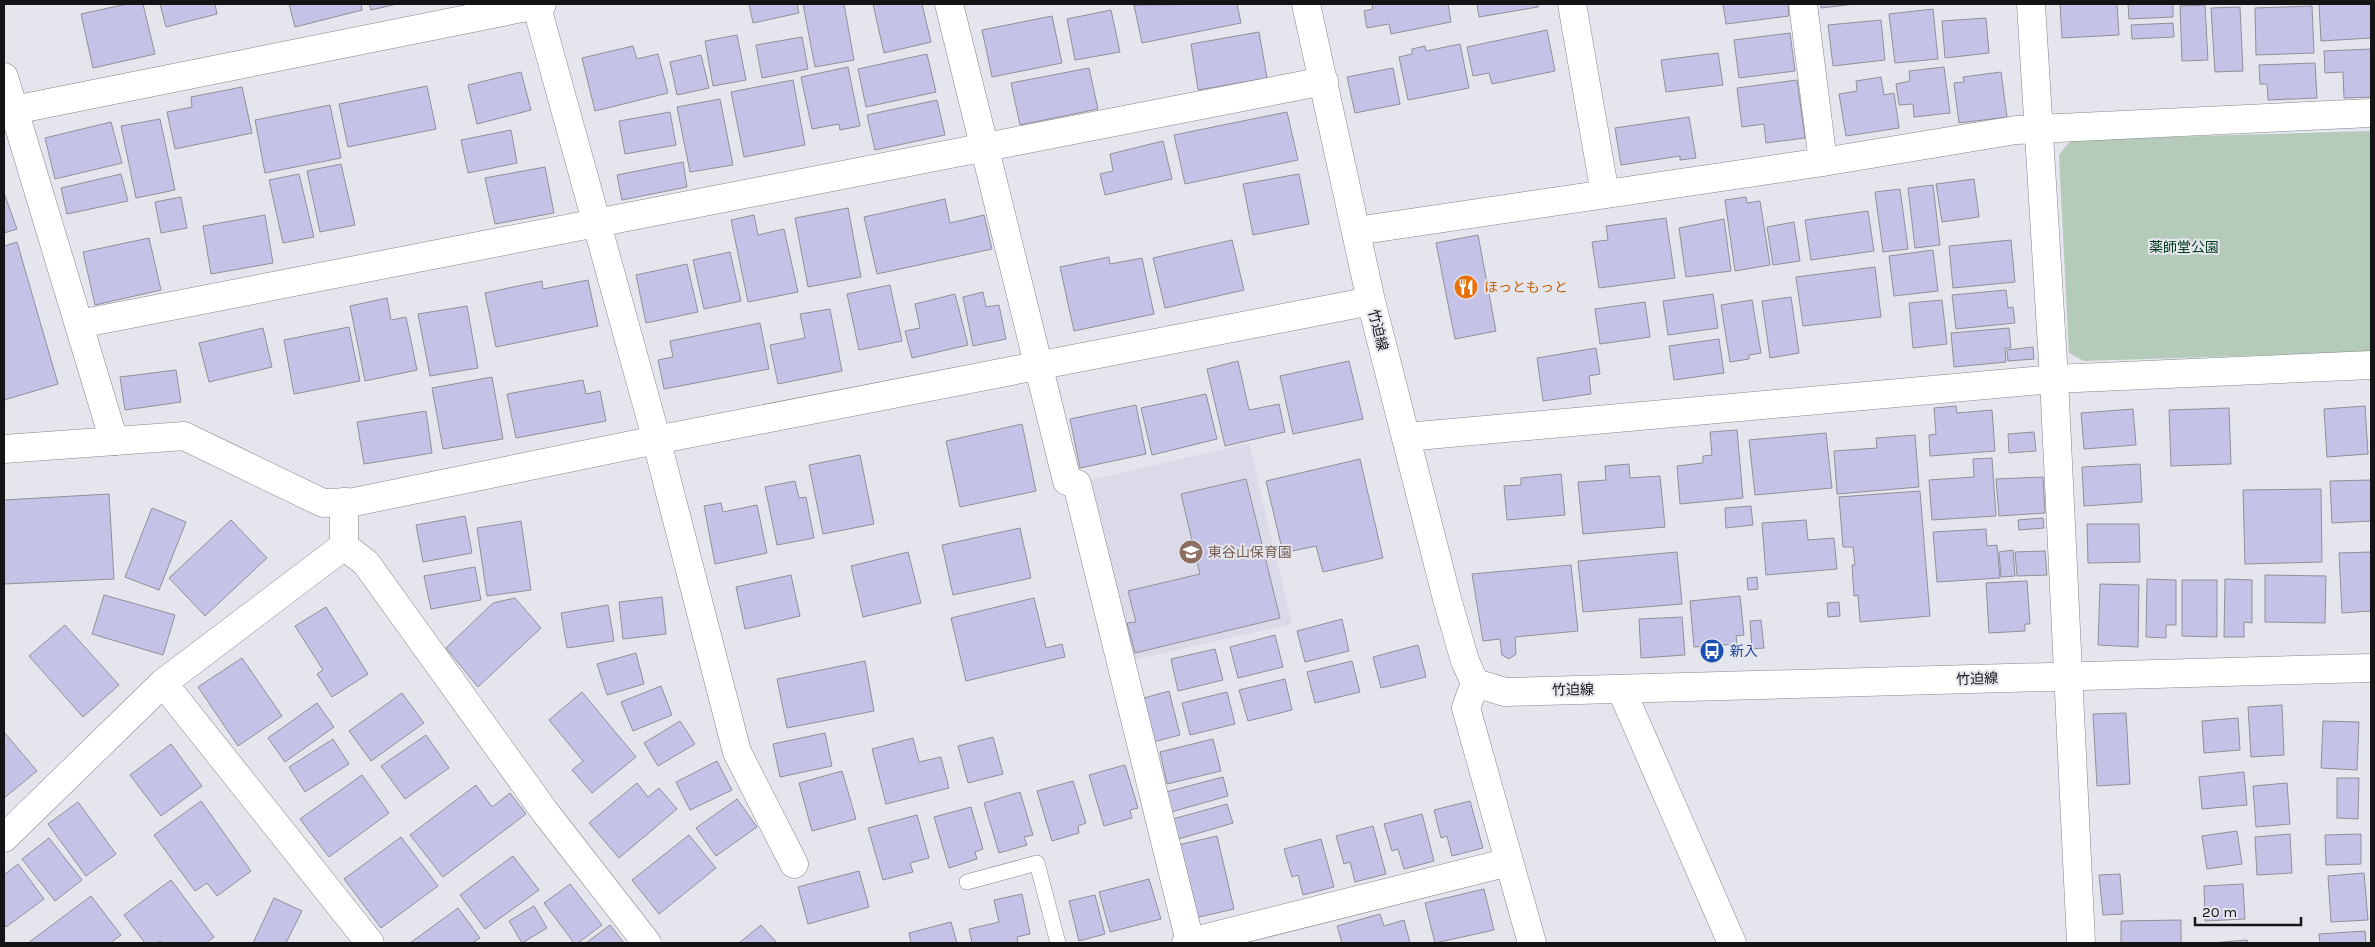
<svg xmlns="http://www.w3.org/2000/svg" width="2375" height="947" font-family="Karla,'Noto Sans JP',sans-serif">
<style>
.built{fill:#dbdae9}
.green{fill:#b4cbb9}
.building{fill:#c5c2e7;stroke:#919098}
.lines{fill:none;stroke-linecap:round;stroke-linejoin:round}
.lane-casing{stroke:#86858d;stroke-width:16}
.street-casing{stroke:#86858d;stroke-width:29}
.secondary-casing{stroke:#86858d;stroke-width:29}
.lane{stroke:#fff;stroke-width:15}
.street{stroke:#fff;stroke-width:28}
.secondary{stroke:#fff;stroke-width:28}
.labels{text-anchor:middle;dominant-baseline:central;stroke-width:4;stroke-linejoin:round;paint-order:stroke}
.park-label{font-size:14px;fill:#013b1a;stroke:#e5e5ed}
.food-label{font-size:14px;fill:#c56008;stroke:#e5e5ed;text-anchor:start}
.street-label{font-size:14px;fill:#141416;stroke:#e5e5ed}
.education-label{font-size:14px;fill:#785e54;stroke:#e5e5ed;text-anchor:start}
.transit-label{font-size:14px;fill:#164399;stroke:#e5e5ed;text-anchor:start}
</style>
<rect width="100%" height="100%" fill="#e5e5ed"/>
<path class="built" d="M 1249,443 L 1292,624 L 1133,660 L 1091,480 Z"/>
<path class="green" d="M 2371,131 L 2371,352 L 2084,361 L 2069,353 L 2059,155 L 2071,140 Z"/>
<path class="building" d="M 127,4 L 143,4 L 155,54 L 93,68 L 81,14 Z
M 160,4 L 215,4 L 217,14 L 166,27 Z
M 289,4 L 361,4 L 362,10 L 295,27 Z
M 369,4 L 397,4 L 371,10 Z
M 749,4 L 797,4 L 799,13 L 753,23 Z
M 803,4 L 844,4 L 854,60 L 815,67 Z
M 873,4 L 922,4 L 931,42 L 884,53 Z
M 1237,4 L 1241,23 L 1142,43 L 1134,5 Z
M 1372,4 L 1448,4 L 1451,22 L 1391,34 L 1389,24 L 1367,28 L 1364,11 L 1373,9 Z
M 1477,4 L 1538,4 L 1538,7 L 1479,17 Z
M 1723,4 L 1788,4 L 1789,16 L 1726,24 Z
M 1821,4 L 1855,4 L 1821,8 Z
M 2060,4 L 2117,4 L 2119,35 L 2062,38 Z
M 2128,4 L 2173,4 L 2173,17 L 2129,19 Z
M 2319,4 L 2371,4 L 2371,38 L 2321,41 Z
M 2205,5 L 2208,60 L 2182,61 L 2180,6 Z
M 2312,6 L 2314,53 L 2256,55 L 2255,8 Z
M 2240,7 L 2243,71 L 2215,72 L 2211,8 Z
M 1933,9 L 1938,59 L 1895,63 L 1889,14 Z
M 1111,10 L 1120,52 L 1075,60 L 1067,19 Z
M 1052,16 L 1062,63 L 992,77 L 982,30 Z
M 1986,18 L 1989,53 L 1945,58 L 1942,21 Z
M 1881,20 L 1885,60 L 1833,66 L 1828,25 Z
M 2173,23 L 2174,37 L 2132,39 L 2131,25 Z
M 1547,30 L 1555,71 L 1492,84 L 1489,73 L 1473,76 L 1467,47 Z
M 1259,32 L 1267,78 L 1198,90 L 1191,44 Z
M 1790,33 L 1795,71 L 1739,78 L 1734,40 Z
M 737,35 L 746,80 L 713,86 L 705,41 Z
M 802,37 L 808,69 L 762,78 L 756,45 Z
M 1460,44 L 1469,88 L 1408,100 L 1399,57 L 1412,54 L 1412,49 L 1425,46 L 1426,51 Z
M 633,46 L 637,59 L 658,54 L 668,93 L 595,111 L 582,58 Z
M 2371,49 L 2371,97 L 2344,98 L 2343,72 L 2325,73 L 2324,51 Z
M 1718,53 L 1723,85 L 1666,92 L 1661,60 Z
M 927,54 L 936,92 L 866,107 L 858,69 Z
M 701,55 L 709,88 L 677,95 L 670,62 Z
M 2315,63 L 2317,98 L 2268,100 L 2267,84 L 2260,84 L 2259,65 Z
M 848,67 L 860,126 L 840,130 L 839,124 L 812,129 L 801,77 Z
M 1944,67 L 1950,113 L 1914,117 L 1913,104 L 1899,105 L 1896,84 L 1910,81 L 1909,71 Z
M 1089,68 L 1098,109 L 1020,125 L 1011,83 Z
M 1393,68 L 1400,104 L 1355,113 L 1347,77 Z
M 521,72 L 531,110 L 477,124 L 468,85 Z
M 2001,72 L 2007,117 L 1959,123 L 1954,83 L 1964,82 L 1963,77 Z
M 1881,77 L 1884,95 L 1894,93 L 1899,128 L 1846,136 L 1839,94 L 1857,91 L 1856,81 Z
M 793,80 L 805,145 L 744,157 L 731,92 Z
M 1797,80 L 1805,138 L 1766,143 L 1764,124 L 1742,127 L 1737,88 Z
M 427,86 L 436,129 L 348,147 L 339,104 Z
M 242,87 L 252,133 L 175,149 L 167,112 L 192,107 L 191,97 Z
M 720,99 L 733,165 L 690,172 L 677,107 Z
M 937,100 L 945,135 L 875,150 L 867,115 Z
M 330,105 L 341,158 L 265,173 L 255,120 Z
M 670,112 L 676,145 L 625,154 L 619,121 Z
M 1287,112 L 1298,160 L 1185,184 L 1174,135 Z
M 1689,117 L 1696,158 L 1680,160 L 1680,156 L 1621,165 L 1615,128 Z
M 160,119 L 175,190 L 136,198 L 121,126 Z
M 111,122 L 122,163 L 55,179 L 45,138 Z
M 511,130 L 517,163 L 468,173 L 461,140 Z
M 1163,141 L 1172,179 L 1105,195 L 1100,174 L 1113,171 L 1110,154 Z
M 683,162 L 687,187 L 622,200 L 617,175 Z
M 341,164 L 355,225 L 320,232 L 307,171 Z
M 545,167 L 554,213 L 495,224 L 485,178 Z
M 121,174 L 128,201 L 67,214 L 61,188 Z
M 299,174 L 314,237 L 283,243 L 269,180 Z
M 1299,174 L 1309,224 L 1253,235 L 1243,184 Z
M 1974,179 L 1979,217 L 1942,222 L 1936,184 Z
M 1933,185 L 1940,245 L 1915,248 L 1908,188 Z
M 1900,189 L 1908,249 L 1883,252 L 1875,192 Z
M 4,193 L 17,229 L 4,233 Z
M 181,197 L 187,228 L 161,233 L 155,202 Z
M 1746,197 L 1747,203 L 1760,201 L 1770,265 L 1735,271 L 1725,200 Z
M 945,199 L 950,223 L 984,215 L 992,249 L 877,274 L 864,217 Z
M 848,208 L 861,277 L 808,287 L 795,218 Z
M 1868,211 L 1874,251 L 1811,260 L 1805,220 Z
M 265,215 L 273,263 L 211,274 L 203,226 Z
M 754,215 L 758,235 L 784,229 L 798,292 L 748,302 L 731,220 Z
M 1666,218 L 1675,278 L 1599,288 L 1592,242 L 1608,240 L 1606,226 Z
M 1724,219 L 1731,271 L 1686,277 L 1679,228 Z
M 1794,222 L 1800,261 L 1773,265 L 1767,227 Z
M 1478,235 L 1496,331 L 1455,339 L 1436,243 Z
M 149,238 L 161,290 L 95,305 L 83,252 Z
M 1232,240 L 1244,290 L 1165,308 L 1153,258 Z
M 2011,240 L 2015,282 L 1953,288 L 1949,246 Z
M 17,242 L 58,384 L 4,400 L 4,246 Z
M 1933,250 L 1938,291 L 1894,296 L 1889,256 Z
M 730,252 L 741,301 L 704,309 L 693,260 Z
M 1109,257 L 1110,264 L 1142,258 L 1154,314 L 1074,331 L 1060,267 Z
M 687,264 L 698,312 L 646,323 L 636,275 Z
M 1875,267 L 1881,317 L 1803,326 L 1796,277 Z
M 588,280 L 598,326 L 496,347 L 485,293 L 542,281 L 543,289 Z
M 890,285 L 902,341 L 859,350 L 847,294 Z
M 2006,290 L 2008,308 L 2013,307 L 2015,323 L 1956,329 L 1952,295 Z
M 983,292 L 986,307 L 999,305 L 1006,339 L 973,346 L 963,297 Z
M 955,294 L 968,345 L 912,358 L 905,331 L 920,328 L 915,304 Z
M 1713,294 L 1718,328 L 1668,335 L 1663,301 Z
M 1791,297 L 1799,353 L 1770,358 L 1762,301 Z
M 387,298 L 391,320 L 406,317 L 417,370 L 365,381 L 350,306 Z
M 1752,300 L 1761,353 L 1749,355 L 1749,359 L 1730,362 L 1721,305 Z
M 1942,300 L 1947,344 L 1913,348 L 1909,303 Z
M 1645,302 L 1650,337 L 1600,344 L 1595,309 Z
M 467,306 L 478,368 L 430,376 L 418,314 Z
M 830,309 L 842,371 L 778,384 L 770,345 L 805,338 L 800,314 Z
M 760,323 L 769,369 L 664,389 L 658,360 L 673,357 L 670,341 Z
M 349,327 L 360,381 L 294,394 L 284,340 Z
M 263,328 L 272,367 L 209,382 L 199,343 Z
M 2009,328 L 2011,348 L 2005,348 L 2006,362 L 1954,367 L 1951,333 Z
M 1719,339 L 1724,373 L 1674,380 L 1669,346 Z
M 2033,347 L 2034,359 L 2008,361 L 2007,350 Z
M 1596,348 L 1600,374 L 1589,376 L 1591,394 L 1543,401 L 1537,358 Z
M 1238,361 L 1249,410 L 1279,404 L 1285,432 L 1225,446 L 1207,369 Z
M 1349,361 L 1363,419 L 1293,434 L 1280,376 Z
M 176,370 L 181,402 L 125,410 L 120,377 Z
M 492,377 L 503,439 L 443,449 L 432,388 Z
M 583,380 L 586,394 L 600,391 L 606,421 L 516,438 L 507,394 Z
M 1206,394 L 1217,439 L 1152,455 L 1141,408 Z
M 1136,405 L 1146,454 L 1080,468 L 1070,419 Z
M 1956,406 L 1957,413 L 1992,410 L 1995,451 L 1930,456 L 1929,435 L 1936,434 L 1934,408 Z
M 2365,406 L 2368,454 L 2327,457 L 2324,409 Z
M 2229,408 L 2231,464 L 2171,466 L 2169,410 Z
M 2133,409 L 2136,445 L 2084,449 L 2081,413 Z
M 426,411 L 432,453 L 364,464 L 357,422 Z
M 1022,424 L 1036,491 L 960,507 L 946,441 Z
M 1737,430 L 1743,498 L 1680,504 L 1677,466 L 1703,463 L 1703,456 L 1712,455 L 1710,432 Z
M 2034,432 L 2036,451 L 2009,453 L 2008,434 Z
M 1826,433 L 1832,488 L 1755,495 L 1749,440 Z
M 1915,435 L 1919,487 L 1837,494 L 1834,451 L 1877,448 L 1876,438 Z
M 860,455 L 874,524 L 823,534 L 809,465 Z
M 1992,458 L 1996,516 L 1932,520 L 1929,480 L 1974,477 L 1973,459 Z
M 1360,459 L 1383,558 L 1323,572 L 1316,546 L 1283,553 L 1266,481 Z
M 1629,464 L 1630,478 L 1660,476 L 1665,527 L 1583,534 L 1578,482 L 1606,480 L 1605,466 Z
M 2140,464 L 2142,502 L 2084,506 L 2082,467 Z
M 1561,474 L 1565,515 L 1507,520 L 1504,486 L 1521,485 L 1521,478 Z
M 2043,477 L 2045,513 L 1999,516 L 1996,479 Z
M 1246,479 L 1280,618 L 1135,653 L 1127,623 L 1136,622 L 1128,591 L 1200,574 L 1181,494 Z
M 2371,480 L 2371,521 L 2332,523 L 2330,481 Z
M 795,481 L 799,498 L 806,497 L 814,538 L 777,545 L 765,487 Z
M 2321,489 L 2322,562 L 2245,564 L 2243,490 Z
M 1920,491 L 1930,616 L 1860,622 L 1858,595 L 1854,596 L 1852,565 L 1855,565 L 1853,547 L 1843,547 L 1839,497 Z
M 109,494 L 114,579 L 4,584 L 4,500 Z
M 721,503 L 723,512 L 757,505 L 767,553 L 715,564 L 704,506 Z
M 1751,506 L 1753,525 L 1726,528 L 1725,508 Z
M 152,508 L 186,522 L 159,590 L 125,577 Z
M 465,516 L 472,553 L 423,562 L 416,525 Z
M 2043,518 L 2044,528 L 2019,530 L 2018,520 Z
M 231,520 L 267,558 L 205,616 L 169,578 Z
M 1806,520 L 1808,540 L 1834,538 L 1837,569 L 1766,575 L 1762,523 Z
M 521,521 L 531,590 L 487,596 L 477,528 Z
M 2087,524 L 2139,524 L 2140,562 L 2088,563 Z
M 1020,528 L 1031,578 L 953,595 L 942,545 Z
M 1986,529 L 1987,546 L 1997,545 L 2000,578 L 1937,582 L 1933,532 Z
M 2013,550 L 2015,576 L 2001,577 L 1999,552 Z
M 2045,551 L 2047,575 L 2017,576 L 2015,552 Z
M 908,552 L 921,603 L 863,617 L 851,566 Z
M 1677,552 L 1682,604 L 1583,612 L 1578,561 Z
M 2371,552 L 2371,611 L 2342,613 L 2339,553 Z
M 1571,565 L 1578,631 L 1515,637 L 1516,654 L 1509,659 L 1502,655 L 1500,639 L 1483,641 L 1472,574 Z
M 475,567 L 481,600 L 431,609 L 424,576 Z
M 791,575 L 800,616 L 745,629 L 736,587 Z
M 2265,575 L 2326,576 L 2325,623 L 2265,622 Z
M 1757,577 L 1758,589 L 1748,590 L 1747,578 Z
M 2147,579 L 2176,580 L 2176,625 L 2166,625 L 2166,638 L 2146,637 Z
M 2225,579 L 2252,580 L 2252,623 L 2244,622 L 2244,637 L 2224,637 Z
M 2182,580 L 2217,580 L 2217,637 L 2182,636 Z
M 2027,581 L 2030,624 L 2025,624 L 2025,631 L 1989,633 L 1986,583 Z
M 2100,584 L 2139,585 L 2138,647 L 2098,645 Z
M 104,595 L 175,615 L 163,655 L 92,634 Z
M 1740,596 L 1744,635 L 1736,636 L 1737,644 L 1694,647 L 1690,601 Z
M 662,597 L 666,634 L 623,639 L 619,602 Z
M 515,598 L 541,628 L 478,687 L 446,648 L 493,603 Z
M 1034,598 L 1046,648 L 1062,644 L 1065,657 L 966,681 L 951,618 Z
M 1839,602 L 1840,616 L 1828,617 L 1827,603 Z
M 608,605 L 614,641 L 567,648 L 561,613 Z
M 326,607 L 368,674 L 332,697 L 317,674 L 323,670 L 295,626 Z
M 1682,617 L 1685,655 L 1641,658 L 1639,619 Z
M 1342,619 L 1349,651 L 1305,662 L 1297,631 Z
M 1761,620 L 1764,648 L 1752,649 L 1750,621 Z
M 65,625 L 119,685 L 83,717 L 29,656 Z
M 1275,635 L 1283,667 L 1238,678 L 1230,647 Z
M 1418,645 L 1426,677 L 1381,688 L 1373,657 Z
M 1215,649 L 1223,680 L 1178,691 L 1171,659 Z
M 636,653 L 644,684 L 607,695 L 597,664 Z
M 242,658 L 282,716 L 238,746 L 198,687 Z
M 865,661 L 874,711 L 787,728 L 777,679 Z
M 1352,661 L 1360,692 L 1315,703 L 1307,672 Z
M 1285,679 L 1292,710 L 1248,721 L 1239,690 Z
M 661,686 L 672,715 L 633,731 L 621,702 Z
M 1169,691 L 1180,735 L 1149,743 L 1137,700 Z
M 582,692 L 636,757 L 592,793 L 572,770 L 583,761 L 549,720 Z
M 1227,692 L 1235,724 L 1190,735 L 1182,703 Z
M 402,693 L 424,723 L 371,761 L 349,731 Z
M 317,703 L 334,727 L 285,762 L 268,738 Z
M 2282,705 L 2284,755 L 2251,757 L 2248,707 Z
M 2126,713 L 2130,784 L 2097,786 L 2093,714 Z
M 2238,718 L 2240,750 L 2204,753 L 2202,721 Z
M 680,721 L 695,744 L 658,766 L 644,743 Z
M 2323,721 L 2359,722 L 2357,770 L 2321,768 Z
M 4,732 L 37,771 L 4,798 Z
M 825,733 L 832,766 L 780,777 L 773,744 Z
M 426,735 L 449,768 L 405,799 L 381,766 Z
M 993,737 L 1003,774 L 968,783 L 958,746 Z
M 913,738 L 919,762 L 941,757 L 949,788 L 886,804 L 872,749 Z
M 333,739 L 349,764 L 305,792 L 289,767 Z
M 1213,739 L 1221,771 L 1167,784 L 1160,752 Z
M 171,744 L 202,786 L 161,816 L 130,775 Z
M 717,761 L 732,790 L 690,810 L 676,782 Z
M 1125,765 L 1138,808 L 1130,810 L 1132,818 L 1104,826 L 1089,775 Z
M 842,771 L 856,819 L 812,831 L 799,783 Z
M 2244,772 L 2247,805 L 2202,809 L 2199,777 Z
M 362,775 L 389,813 L 329,857 L 300,819 Z
M 1223,777 L 1228,796 L 1171,812 L 1166,792 Z
M 2337,778 L 2359,778 L 2358,819 L 2337,818 Z
M 1073,781 L 1086,823 L 1078,826 L 1079,833 L 1052,841 L 1037,791 Z
M 637,783 L 648,797 L 659,788 L 677,809 L 619,858 L 589,823 Z
M 2287,783 L 2290,824 L 2256,827 L 2253,786 Z
M 476,785 L 492,807 L 510,793 L 526,814 L 443,877 L 410,835 Z
M 1020,792 L 1033,835 L 1024,837 L 1027,845 L 999,853 L 984,803 Z
M 737,799 L 757,827 L 716,856 L 696,828 Z
M 201,801 L 251,871 L 217,896 L 207,883 L 195,891 L 154,835 Z
M 1470,801 L 1483,848 L 1452,856 L 1447,836 L 1441,838 L 1434,810 Z
M 78,802 L 116,854 L 86,876 L 48,824 Z
M 1227,804 L 1233,823 L 1175,840 L 1169,820 Z
M 971,807 L 983,849 L 975,852 L 977,859 L 949,868 L 934,817 Z
M 1422,814 L 1434,861 L 1404,869 L 1398,849 L 1392,851 L 1384,824 Z
M 917,815 L 929,858 L 910,863 L 913,872 L 883,880 L 868,828 Z
M 1373,826 L 1386,874 L 1355,882 L 1350,862 L 1344,864 L 1336,836 Z
M 2237,831 L 2242,864 L 2207,869 L 2202,836 Z
M 2290,834 L 2292,873 L 2257,875 L 2255,837 Z
M 2361,834 L 2361,864 L 2326,865 L 2325,835 Z
M 689,835 L 716,868 L 659,914 L 632,880 Z
M 1217,836 L 1234,909 L 1195,918 L 1178,845 Z
M 401,837 L 438,886 L 381,928 L 344,879 Z
M 49,838 L 82,880 L 55,901 L 22,859 Z
M 1321,839 L 1334,887 L 1303,895 L 1298,875 L 1292,877 L 1284,849 Z
M 513,856 L 539,890 L 485,929 L 460,895 Z
M 18,864 L 44,899 L 6,927 L 4,923 L 4,875 Z
M 859,871 L 869,907 L 808,924 L 798,887 Z
M 2364,873 L 2368,920 L 2331,922 L 2328,876 Z
M 2120,874 L 2123,914 L 2103,915 L 2099,875 Z
M 1149,879 L 1161,919 L 1110,932 L 1099,892 Z
M 171,880 L 214,937 L 206,943 L 162,943 L 160,941 L 157,943 L 145,943 L 124,915 Z
M 570,884 L 602,925 L 578,943 L 574,943 L 544,903 Z
M 2243,884 L 2245,919 L 2205,921 L 2204,886 Z
M 1484,889 L 1494,930 L 1435,943 L 1425,903 Z
M 1022,894 L 1030,934 L 1017,937 L 1018,943 L 972,943 L 969,929 L 999,922 L 994,900 Z
M 1095,895 L 1105,934 L 1079,941 L 1069,901 Z
M 91,896 L 121,935 L 110,943 L 28,943 Z
M 274,898 L 302,911 L 286,943 L 253,943 Z
M 534,906 L 547,928 L 522,943 L 509,921 Z
M 458,908 L 480,938 L 472,943 L 410,943 Z
M 1380,914 L 1384,926 L 1404,920 L 1410,943 L 1342,943 L 1337,926 Z
M 2181,920 L 2181,943 L 2121,943 L 2121,921 Z
M 951,922 L 957,943 L 911,943 L 909,933 Z
M 610,925 L 624,943 L 586,943 Z
M 761,925 L 777,943 L 739,943 Z
M 2365,931 L 2366,943 L 2320,943 L 2319,934 Z
M 2247,940 L 2248,943 L 2211,943 Z"/>
<g class="lines">
<defs>
<path id="lane" d="M 967,882 L 1037,863 L 1058,943"/>
<path id="street" d="M 536,4 L 652,423 L 737,752 L 794,864
M 949,4 L 1067,481 L 1077,484 L 1190,942
M 1572,4 L 1605,194
M 1803,4 L 1823,162
M 2031,4 L 2054,379 L 2081,943
M 4,77 L 114,441
M 14,110 L 542,4
M 1356,231 L 1823,162 L 2016,130 L 2371,113
M 79,324 L 1324,81
M 1406,437 L 2054,379 L 2371,365
M 344,546 L 366,563 L 545,812 L 647,943
M 163,683 L 370,943
M 1475,683 L 1466,708 L 1532,943
M 1621,689 L 1732,943
M 4,838 L 163,683 L 344,546 L 344,502
M 1186,943 L 1509,862"/>
<path id="secondary" d="M 1306,4 L 1371,301 L 1447,599 L 1465,661 L 1475,683 L 1505,692 L 2371,668
M 4,449 L 184,436 L 323,503 L 354,502 L 656,440 L 1371,301"/>
</defs>
<use href="#lane" class="lane-casing"/>
<use href="#street" class="street-casing"/>
<use href="#secondary" class="secondary-casing"/>
<use href="#lane" class="lane"/>
<use href="#street" class="street"/>
<use href="#secondary" class="secondary"/>
</g>
<defs>
<symbol id="restaurant-disc" viewBox="-11 -11 22 22"><circle r="9.5" fill="#e8710a" stroke="#e5e5ed"/><path d="M-5-6h1v4h1v-4h1v4h1v-4h1v5L-1.5 .5V6h-2V.5L-5-1ZM5-6V6H3V1.5H1.5Q1.5-4 5-6Z" fill="#fff"/></symbol>
<symbol id="school-disc" viewBox="-11 -11 22 22"><circle r="9.5" fill="#8d6e63" stroke="#e5e5ed"/><path d="M0-5L7-2L0 1L-7-2ZM-4 1L0 2.5L4 1V4Q0 6-4 4Z" fill="#fff"/></symbol>
<symbol id="bus-disc" viewBox="-11 -11 22 22"><circle r="9.5" fill="#1a4fb4" stroke="#e5e5ed"/><path d="M-5-6H5V4H4V6H2V4H-2V6H-4V4H-5ZM-3.5-4V0h7V-4ZM-3.5 1.2v1.5H-2V1.2ZM2 1.2v1.5H3.5V1.2Z" fill="#fff"/></symbol>
</defs>
<g fill-rule="evenodd">
<use href="#restaurant-disc" x="1452" y="273" width="28" height="28"/>
<use href="#school-disc" x="1177" y="538" width="28" height="28"/>
<use href="#bus-disc" x="1698" y="637" width="28" height="28"/>
</g>
<g class="labels">
<g class="park-label">
<text x="2184" y="247">薬師堂公園</text>
</g>
<g class="food-label">
<text x="1484" y="287">ほっともっと</text>
</g>
<g class="street-label">
<text transform="translate(1378 330) rotate(76)">竹迫線</text>
<text transform="translate(1977 679) rotate(-2)">竹迫線</text>
<text transform="translate(1573 690) rotate(-1)">竹迫線</text>
</g>
<g class="education-label">
<text x="1208" y="552">東谷山保育園</text>
</g>
<g class="transit-label">
<text x="1730" y="651">新入</text>
</g>
</g>
<rect width="2375" height="947" fill="none" stroke="#141416" stroke-width="10"/>
<path d="M2195 917v8h106v-8" fill="none" stroke="#141416" stroke-width="2.5"/>
<text x="2202" y="917" font-size="15" fill="#141416" stroke="#e5e5ed" stroke-width="4" paint-order="stroke">20 m</text>
</svg>
